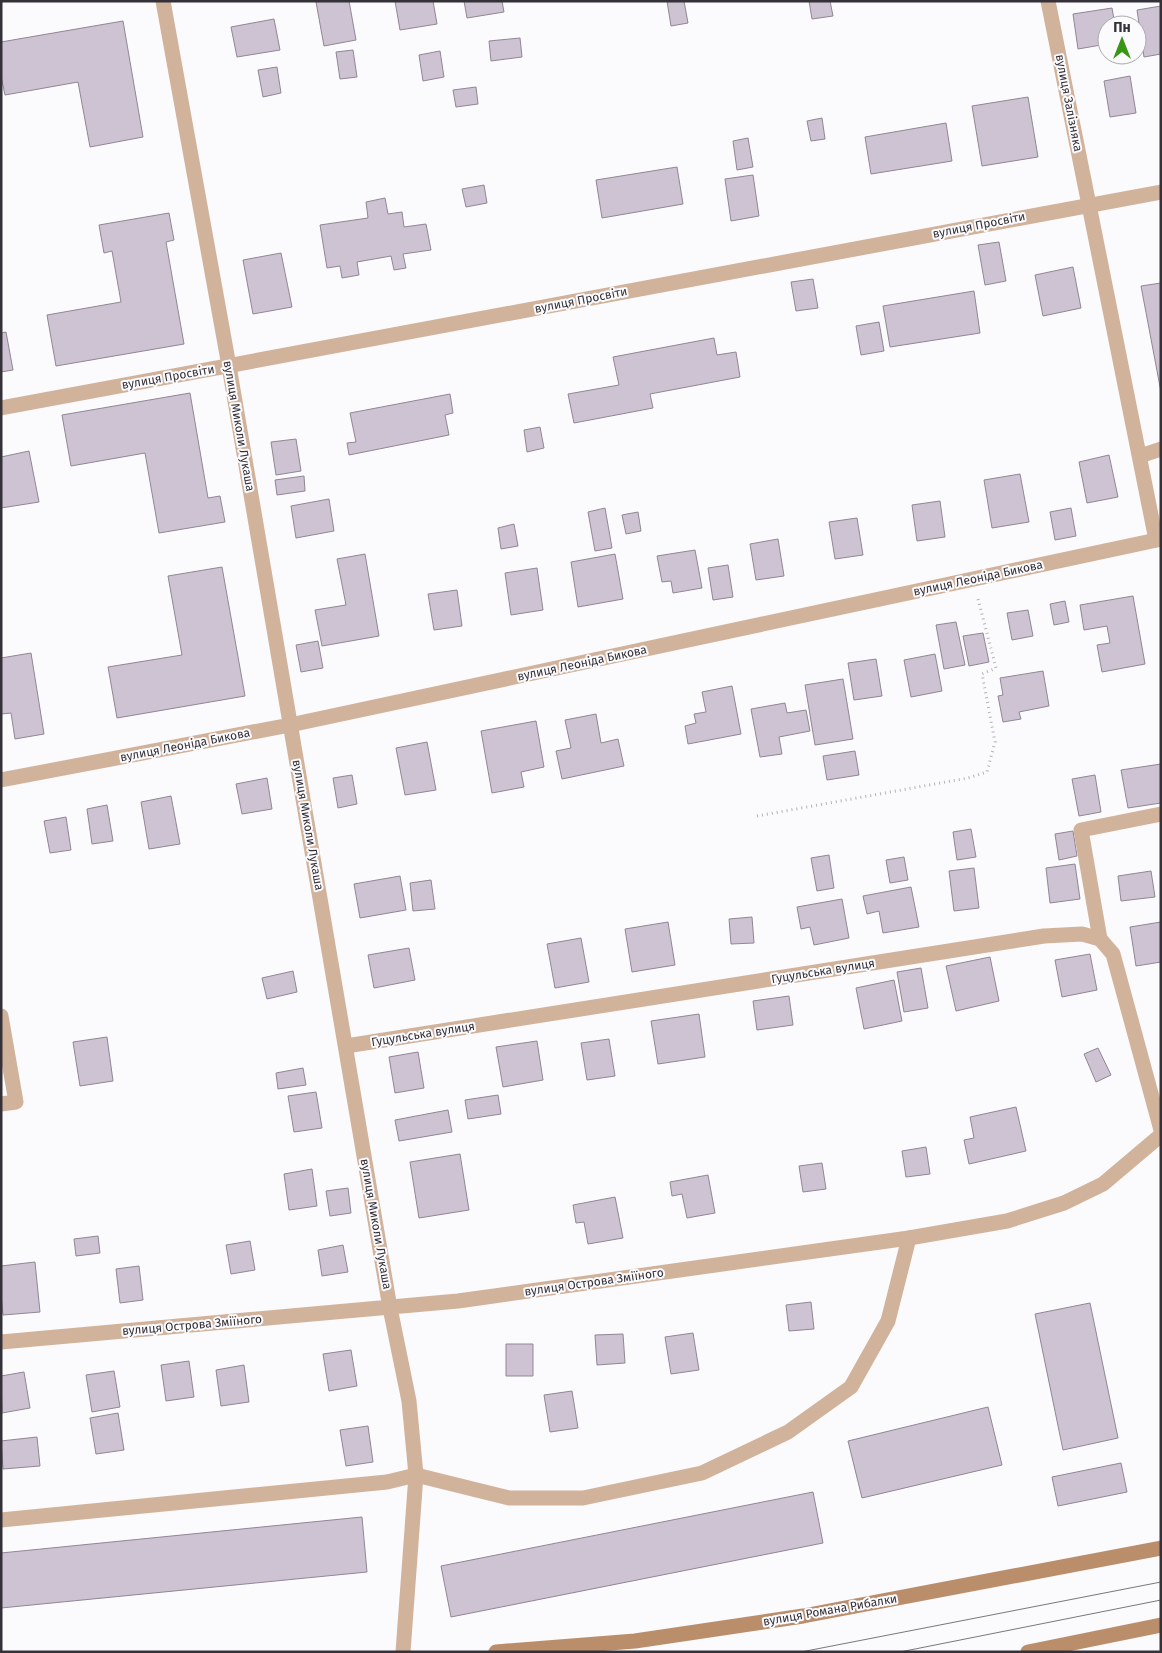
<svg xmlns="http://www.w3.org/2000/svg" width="1162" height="1653" font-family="'Fira Sans',sans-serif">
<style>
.building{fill:#cec3d3;stroke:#918695}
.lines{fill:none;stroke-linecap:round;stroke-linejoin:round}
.path{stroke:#b4b2b7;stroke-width:3;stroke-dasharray:1 4;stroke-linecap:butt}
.lane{stroke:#d1b29a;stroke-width:15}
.street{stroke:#d1b29a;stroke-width:15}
.secondary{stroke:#ba8e6b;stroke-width:15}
.tram{stroke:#7a777d;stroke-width:1}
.labels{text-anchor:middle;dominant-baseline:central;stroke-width:4;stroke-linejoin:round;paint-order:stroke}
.street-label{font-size:12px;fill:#343138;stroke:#fbfafd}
</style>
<rect width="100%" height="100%" fill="#fbfafd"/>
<path class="building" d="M 321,1 L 349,1 L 356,40 L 324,46 L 316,2 Z
M 395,1 L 433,1 L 437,24 L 400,30 Z
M 464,1 L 502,1 L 504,12 L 467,18 Z
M 667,1 L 684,1 L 688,23 L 671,26 Z
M 809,1 L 830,1 L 833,16 L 812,19 Z
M 1161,6 L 1161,54 L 1144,57 L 1137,10 Z
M 1112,8 L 1115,25 L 1107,25 L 1107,44 L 1078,49 L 1073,14 Z
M 274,19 L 280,50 L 237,57 L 231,27 Z
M 123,21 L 143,137 L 90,147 L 78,82 L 5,95 L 1,76 L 1,42 Z
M 520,38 L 522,57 L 491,61 L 489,41 Z
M 353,50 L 357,77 L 340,79 L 336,52 Z
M 440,51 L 444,77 L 423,81 L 419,55 Z
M 277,67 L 281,93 L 263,97 L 258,70 Z
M 1130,76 L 1136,113 L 1110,117 L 1104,81 Z
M 476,87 L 478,104 L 456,107 L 453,90 Z
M 1028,97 L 1038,157 L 982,166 L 972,106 Z
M 822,118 L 825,139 L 811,141 L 807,121 Z
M 946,123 L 952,161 L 871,174 L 865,137 Z
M 748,138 L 753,167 L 737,170 L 733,141 Z
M 677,167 L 683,204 L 602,218 L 596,180 Z
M 753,175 L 759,216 L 731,221 L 725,179 Z
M 484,185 L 487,203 L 466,207 L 462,189 Z
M 385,198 L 388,214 L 402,212 L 404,227 L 426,224 L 431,250 L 403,254 L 406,268 L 394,270 L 391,256 L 357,262 L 359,275 L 342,278 L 340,266 L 327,268 L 320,225 L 368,218 L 366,202 Z
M 169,213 L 174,240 L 166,242 L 184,344 L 56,366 L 47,315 L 121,302 L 112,251 L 104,253 L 99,225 Z
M 999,242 L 1006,281 L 985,285 L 978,245 Z
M 281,253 L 292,307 L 253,314 L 243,260 Z
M 1073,267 L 1081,308 L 1043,316 L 1035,275 Z
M 813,279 L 818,308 L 796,311 L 791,282 Z
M 1161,283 L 1161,392 L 1141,286 Z
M 974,291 L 980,333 L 890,347 L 883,306 Z
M 879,322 L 884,351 L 861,355 L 856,326 Z
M 6,332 L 13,370 L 1,372 L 1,333 Z
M 714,338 L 717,355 L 736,352 L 740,377 L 650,394 L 653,408 L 574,423 L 568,394 L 619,385 L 613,357 Z
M 190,393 L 208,498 L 220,496 L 225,522 L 159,533 L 145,453 L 71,466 L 62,415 Z
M 450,394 L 453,413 L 445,415 L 449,435 L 349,455 L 347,443 L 356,442 L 350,413 Z
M 540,427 L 544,448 L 527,452 L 524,430 Z
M 296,439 L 301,471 L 276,475 L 271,442 Z
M 29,451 L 39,502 L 1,508 L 1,457 Z
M 1109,455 L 1118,497 L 1087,503 L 1079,462 Z
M 1020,474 L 1029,522 L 992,528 L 984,480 Z
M 304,476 L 305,491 L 277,495 L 275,480 Z
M 329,499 L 334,531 L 296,538 L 291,506 Z
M 940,501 L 945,537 L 917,541 L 912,505 Z
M 605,508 L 612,548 L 595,551 L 588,512 Z
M 1071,508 L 1076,536 L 1055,540 L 1050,512 Z
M 638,512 L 641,531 L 626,534 L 622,515 Z
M 857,518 L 863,555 L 835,559 L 829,522 Z
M 514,524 L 518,546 L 501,549 L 498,528 Z
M 778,539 L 784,576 L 756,580 L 750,544 Z
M 695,550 L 702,588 L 673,593 L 671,581 L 662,582 L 657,556 Z
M 365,554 L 379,636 L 322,646 L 315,610 L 346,605 L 337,559 Z
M 615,554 L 623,599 L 578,607 L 571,562 Z
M 728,565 L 733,597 L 713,600 L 708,568 Z
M 222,567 L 245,696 L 117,718 L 108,667 L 182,655 L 168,576 Z
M 537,568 L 543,610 L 511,615 L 505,573 Z
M 457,590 L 462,626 L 434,630 L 428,594 Z
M 1133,596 L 1145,664 L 1102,672 L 1097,645 L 1110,643 L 1107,626 L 1084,630 L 1080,605 Z
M 1065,601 L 1069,622 L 1054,625 L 1050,604 Z
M 1028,610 L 1033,636 L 1012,640 L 1007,613 Z
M 956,622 L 965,665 L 944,669 L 936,625 Z
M 983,633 L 989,662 L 969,666 L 963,636 Z
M 318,641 L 323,668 L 301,672 L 296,645 Z
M 31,653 L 44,734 L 15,739 L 11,713 L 1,714 L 1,658 Z
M 935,654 L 942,691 L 911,697 L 904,660 Z
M 876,659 L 882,696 L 854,700 L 848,663 Z
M 1043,671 L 1049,706 L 1019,712 L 1021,719 L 1003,722 L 998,696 L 1003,695 L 1000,678 Z
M 843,679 L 853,739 L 815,745 L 805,685 Z
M 732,686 L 741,734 L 688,744 L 685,726 L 696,723 L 694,714 L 706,712 L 702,692 Z
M 785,703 L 787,713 L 806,710 L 810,731 L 779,737 L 782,754 L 760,757 L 751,709 Z
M 596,714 L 601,743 L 618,739 L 624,766 L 562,779 L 556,751 L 571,748 L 565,720 Z
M 536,721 L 544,767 L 521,772 L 524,787 L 492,793 L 481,731 Z
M 427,742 L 436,790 L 405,795 L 396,748 Z
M 855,751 L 859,775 L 827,780 L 823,756 Z
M 1161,764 L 1161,803 L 1128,808 L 1121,770 Z
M 352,775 L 357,804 L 338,808 L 333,778 Z
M 1095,775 L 1101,812 L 1079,816 L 1072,779 Z
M 267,778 L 272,809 L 242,814 L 236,784 Z
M 171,796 L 180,844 L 149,849 L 141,802 Z
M 107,805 L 113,841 L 92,844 L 87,809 Z
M 66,817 L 71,850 L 50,853 L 44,821 Z
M 971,829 L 976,857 L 957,860 L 953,832 Z
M 1073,831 L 1077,856 L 1059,860 L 1055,834 Z
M 829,855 L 834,888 L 817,891 L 811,858 Z
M 904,857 L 908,880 L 890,883 L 886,860 Z
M 1075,864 L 1080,899 L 1050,903 L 1046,868 Z
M 974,868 L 979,908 L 954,911 L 949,871 Z
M 1151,871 L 1155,897 L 1121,901 L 1118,876 Z
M 400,876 L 406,910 L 360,918 L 354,884 Z
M 431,880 L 435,909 L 413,911 L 410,883 Z
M 911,887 L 919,927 L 883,933 L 879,911 L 867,914 L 863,896 Z
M 842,899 L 849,938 L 814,945 L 810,927 L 801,929 L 797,907 Z
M 752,917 L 754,943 L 731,944 L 729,919 Z
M 668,922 L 675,965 L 632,972 L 625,929 Z
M 1161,922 L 1161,962 L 1136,966 L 1130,927 Z
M 581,938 L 589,982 L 555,988 L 547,944 Z
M 409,948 L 415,980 L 374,988 L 368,955 Z
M 1090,954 L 1097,990 L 1062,997 L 1055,960 Z
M 990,957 L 999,1001 L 956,1011 L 946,966 Z
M 921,968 L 928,1008 L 904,1012 L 897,972 Z
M 293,971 L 297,992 L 267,999 L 262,978 Z
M 894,980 L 902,1021 L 864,1029 L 856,988 Z
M 789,996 L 793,1025 L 757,1030 L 753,1001 Z
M 699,1014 L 705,1057 L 658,1064 L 651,1021 Z
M 107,1037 L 113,1081 L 80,1086 L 73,1042 Z
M 609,1039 L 615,1076 L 587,1080 L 581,1043 Z
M 537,1041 L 543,1080 L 503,1087 L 496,1047 Z
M 1098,1048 L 1111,1075 L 1096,1082 L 1084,1054 Z
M 418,1052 L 424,1088 L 395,1093 L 389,1057 Z
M 303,1068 L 306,1085 L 278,1089 L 276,1073 Z
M 316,1092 L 322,1128 L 294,1132 L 288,1096 Z
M 498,1095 L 501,1114 L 468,1119 L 465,1100 Z
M 1016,1107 L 1026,1151 L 969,1164 L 964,1140 L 974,1138 L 970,1117 Z
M 448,1110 L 452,1132 L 399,1141 L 395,1120 Z
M 926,1147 L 930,1174 L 906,1177 L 902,1151 Z
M 460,1154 L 469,1210 L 419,1218 L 410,1162 Z
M 822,1163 L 826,1189 L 803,1192 L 799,1166 Z
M 312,1169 L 317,1206 L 289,1210 L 284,1174 Z
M 708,1175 L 715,1213 L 687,1218 L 682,1194 L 672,1196 L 670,1182 Z
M 348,1188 L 351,1213 L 330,1216 L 326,1191 Z
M 615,1197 L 623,1238 L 588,1244 L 584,1222 L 576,1223 L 573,1205 Z
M 98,1236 L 100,1253 L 76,1256 L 74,1239 Z
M 250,1241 L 255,1270 L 231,1274 L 226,1245 Z
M 343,1245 L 348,1272 L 322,1276 L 318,1250 Z
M 35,1262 L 40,1312 L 3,1315 L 1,1295 L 1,1266 Z
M 139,1266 L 143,1300 L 120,1303 L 116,1269 Z
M 811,1302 L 814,1329 L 789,1331 L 786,1305 Z
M 1090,1303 L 1118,1438 L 1063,1450 L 1035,1314 Z
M 693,1333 L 699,1370 L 671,1374 L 665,1337 Z
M 623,1334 L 625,1363 L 597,1365 L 595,1335 Z
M 506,1344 L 533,1344 L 533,1376 L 506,1376 Z
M 351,1350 L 357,1386 L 329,1391 L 323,1354 Z
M 189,1361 L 194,1397 L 166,1401 L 161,1365 Z
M 244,1365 L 249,1402 L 221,1406 L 216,1370 Z
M 114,1371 L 120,1407 L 92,1412 L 86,1375 Z
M 24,1372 L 30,1408 L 2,1413 L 1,1376 Z
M 572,1391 L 578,1428 L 550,1432 L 544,1395 Z
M 988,1407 L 1002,1465 L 862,1498 L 848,1441 Z
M 118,1413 L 124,1450 L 96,1454 L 90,1418 Z
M 368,1426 L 373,1462 L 346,1466 L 340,1430 Z
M 37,1437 L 40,1466 L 3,1469 L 1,1441 Z
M 1121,1463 L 1127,1492 L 1058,1506 L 1052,1477 Z
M 813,1492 L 823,1543 L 451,1617 L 441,1566 Z
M 362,1517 L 367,1572 L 1,1608 L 1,1553 Z"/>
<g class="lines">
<path class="path" d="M 757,816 L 968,778 L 987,772 L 995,742 L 982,674 L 996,668 L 978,599"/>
<path class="lane" d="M 1089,205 L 1156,540
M 1140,456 L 1161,449
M 1100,939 L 1081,830 L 1161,814
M 1,1016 L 16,1102 L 1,1104
M 1,1520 L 387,1482 L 416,1475 L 509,1498 L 583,1498 L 702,1473 L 788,1432 L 851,1387 L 888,1321 L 909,1238"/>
<path class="street" d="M 163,1 L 229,366 L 390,1308 L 409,1401 L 416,1475 L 403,1652
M 1048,1 L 1089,205
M 1,408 L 1161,192
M 1,780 L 290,725 L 1161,539
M 346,1046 L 1044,936 L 1082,934 L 1100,939 L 1113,954 L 1161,1130
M 1,1342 L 458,1301 L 909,1238 L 1007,1221 L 1064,1203 L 1103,1184 L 1161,1135"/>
<path class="secondary" d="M 496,1652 L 635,1641 L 803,1616 L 1161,1548
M 1028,1652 L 1161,1625"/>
<path class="tram" d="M 801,1652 L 1161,1582
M 900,1652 L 1161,1600"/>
</g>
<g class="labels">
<g class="street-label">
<text transform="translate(1069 103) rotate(79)">вулиця Залізняка</text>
<text transform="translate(979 225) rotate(-11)">вулиця Просвіти</text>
<text transform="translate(581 300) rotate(-11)">вулиця Просвіти</text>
<text transform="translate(168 377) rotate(-10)">вулиця Просвіти</text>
<text transform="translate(239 426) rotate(80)">вулиця Миколи Лукаша</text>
<text transform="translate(978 578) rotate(-12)">вулиця Леоніда Бикова</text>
<text transform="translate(582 663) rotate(-12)">вулиця Леоніда Бикова</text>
<text transform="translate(185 745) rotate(-11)">вулиця Леоніда Бикова</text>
<text transform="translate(308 825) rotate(80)">вулиця Миколи Лукаша</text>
<text transform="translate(823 971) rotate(-9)">Гуцульська вулиця</text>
<text transform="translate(423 1034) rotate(-9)">Гуцульська вулиця</text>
<text transform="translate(376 1224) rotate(80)">вулиця Миколи Лукаша</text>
<text transform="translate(594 1282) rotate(-8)">вулиця Острова Зміїного</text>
<text transform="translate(192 1325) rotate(-5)">вулиця Острова Зміїного</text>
<text transform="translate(830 1610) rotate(-10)">вулиця Романа Рибалки</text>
</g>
</g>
<rect width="1162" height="1653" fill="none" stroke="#343138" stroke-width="5"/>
<g transform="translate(1122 40)"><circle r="24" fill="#fbfafd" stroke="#abaaae"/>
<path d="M0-4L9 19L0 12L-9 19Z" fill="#389615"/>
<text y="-8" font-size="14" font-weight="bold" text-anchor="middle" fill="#343138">Пн</text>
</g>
</svg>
